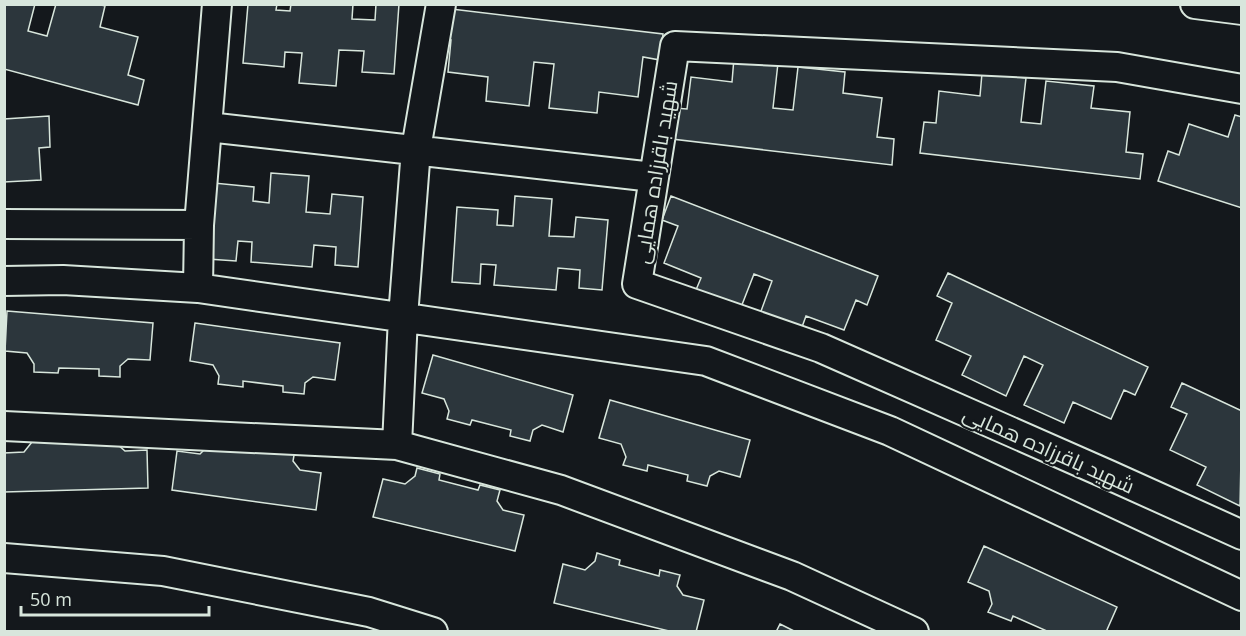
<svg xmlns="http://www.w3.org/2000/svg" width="1246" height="636" font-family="'Open Sans',Cairo,sans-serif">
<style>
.building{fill:#2c363c;stroke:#d8e6dc;stroke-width:1.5}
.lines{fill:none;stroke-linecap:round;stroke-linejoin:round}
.minor-casing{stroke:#d8e6dc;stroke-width:32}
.minor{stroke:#14181c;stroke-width:28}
.labels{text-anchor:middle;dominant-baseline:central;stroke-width:4.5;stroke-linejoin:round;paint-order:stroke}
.street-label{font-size:21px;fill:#d8e6dc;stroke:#14181c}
</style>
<rect width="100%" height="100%" fill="#14181c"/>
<path class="building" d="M 4,4 L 35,4 L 28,31 L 47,36 L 56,4 L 98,4 L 105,6 L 100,27 L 138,37 L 128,75 L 144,80 L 138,105 L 4,69 Z
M 248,4 L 277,4 L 276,10 L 290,11 L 291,4 L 353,4 L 352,19 L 375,20 L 376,4 L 399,4 L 394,74 L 362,72 L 364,51 L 339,50 L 336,86 L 299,83 L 302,53 L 285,52 L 284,67 L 243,63 Z
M 443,8 L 663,34 L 660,60 L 643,57 L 638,97 L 599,92 L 597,113 L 549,108 L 554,64 L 534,62 L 529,106 L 486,101 L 488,77 L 448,72 L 451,40 L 439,39 Z
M 734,58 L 778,63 L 773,108 L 793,110 L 798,67 L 845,72 L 843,93 L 882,98 L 877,137 L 894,139 L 892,165 L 672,139 L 675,108 L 687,109 L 691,77 L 732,82 Z
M 982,73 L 1026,78 L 1021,122 L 1041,124 L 1046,81 L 1094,86 L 1091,108 L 1130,112 L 1126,152 L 1143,154 L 1140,179 L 920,153 L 924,122 L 936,123 L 939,91 L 980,96 Z
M 1235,115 L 1242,117 L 1242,208 L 1158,181 L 1168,151 L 1179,155 L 1189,124 L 1228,137 Z
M 49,116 L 50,147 L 39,148 L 41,180 L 4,182 L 4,119 Z
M 271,173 L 309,176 L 306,212 L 330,214 L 332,194 L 363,197 L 358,267 L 335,265 L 336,247 L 314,245 L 312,267 L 251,262 L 252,242 L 238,241 L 236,261 L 208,259 L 214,183 L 254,187 L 253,201 L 269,203 Z
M 515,196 L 552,199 L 549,236 L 574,237 L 576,217 L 608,220 L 602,290 L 579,288 L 580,270 L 558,268 L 556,290 L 494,285 L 496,265 L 481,264 L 480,284 L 452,282 L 457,207 L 498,210 L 497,225 L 513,226 Z
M 671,196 L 878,276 L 867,305 L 856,300 L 844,330 L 806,316 L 798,338 L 757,322 L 772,281 L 754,274 L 738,315 L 693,297 L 701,278 L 664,263 L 678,226 L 662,220 Z
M 948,273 L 1148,367 L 1135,395 L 1124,390 L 1111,419 L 1073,402 L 1064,423 L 1024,405 L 1043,365 L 1024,356 L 1006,396 L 962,375 L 971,356 L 936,340 L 952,303 L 937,296 Z
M 7,311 L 153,323 L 150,360 L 128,359 L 120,366 L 120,377 L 99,376 L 99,369 L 59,368 L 58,373 L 34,372 L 34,364 L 27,353 L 5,351 Z
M 195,323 L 340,343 L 335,380 L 313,377 L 305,383 L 304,394 L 283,392 L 283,386 L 243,381 L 243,387 L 218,384 L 219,376 L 213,365 L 190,361 Z
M 433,355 L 573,395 L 563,432 L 542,425 L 533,430 L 530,441 L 510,436 L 511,430 L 472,420 L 470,425 L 447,419 L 449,411 L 444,399 L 422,393 Z
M 1182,383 L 1242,411 L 1240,506 L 1197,485 L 1206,467 L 1170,450 L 1187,414 L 1171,407 Z
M 610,400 L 750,440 L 740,477 L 719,471 L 710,476 L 707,486 L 687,481 L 688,475 L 648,465 L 647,471 L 623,465 L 626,457 L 621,444 L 599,438 Z
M 31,433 L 117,444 L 125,451 L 147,450 L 148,488 L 4,492 L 4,453 L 24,452 L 32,442 Z
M 209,445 L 295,450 L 293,461 L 300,470 L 321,473 L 316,510 L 172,490 L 177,451 L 200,454 Z
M 417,468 L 440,474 L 439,480 L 478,490 L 480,485 L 500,490 L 497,501 L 503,510 L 524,515 L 515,551 L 373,517 L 383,479 L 405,484 L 415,476 Z
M 984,546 L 1117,607 L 1106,632 L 1049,632 L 1013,616 L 1011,621 L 988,612 L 992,604 L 989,591 L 968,582 Z
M 597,553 L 620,560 L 619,565 L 659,576 L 660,570 L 680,575 L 677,586 L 683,595 L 704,600 L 696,632 L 673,632 L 554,603 L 563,564 L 585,570 L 595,561 Z
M 780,624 L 796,632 L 776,632 Z"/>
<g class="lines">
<defs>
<path id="minor" d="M 1195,4 L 1242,10
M 1242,89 L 1117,67 L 675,46 L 637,284 L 821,348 L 1109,475 L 1242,535
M 208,127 L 653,177
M 4,224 L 199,225
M 4,281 L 63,280 L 198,288 L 706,361 L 890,431 L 1242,596
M 198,288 L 199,225 L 217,4
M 4,426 L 397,445 L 561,490 L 792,576 L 914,632
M 397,445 L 403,317 L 416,149 L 441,4
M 4,558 L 163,571 L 369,612 L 433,632"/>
</defs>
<use href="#minor" class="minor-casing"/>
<use href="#minor" class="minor"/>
</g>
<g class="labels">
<g class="street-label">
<text transform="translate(655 172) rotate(-81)">شهید باقرزاده همایی</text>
<text transform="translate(1049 449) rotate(24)">شهید باقرزاده همایی</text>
</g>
</g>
<rect width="1246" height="636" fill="none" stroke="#d8e6dc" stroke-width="12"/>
<path d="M21 606v9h188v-9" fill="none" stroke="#d8e6dc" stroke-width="3"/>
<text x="30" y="606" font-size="18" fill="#d8e6dc" stroke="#14181c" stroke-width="4.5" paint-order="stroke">50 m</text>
</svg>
